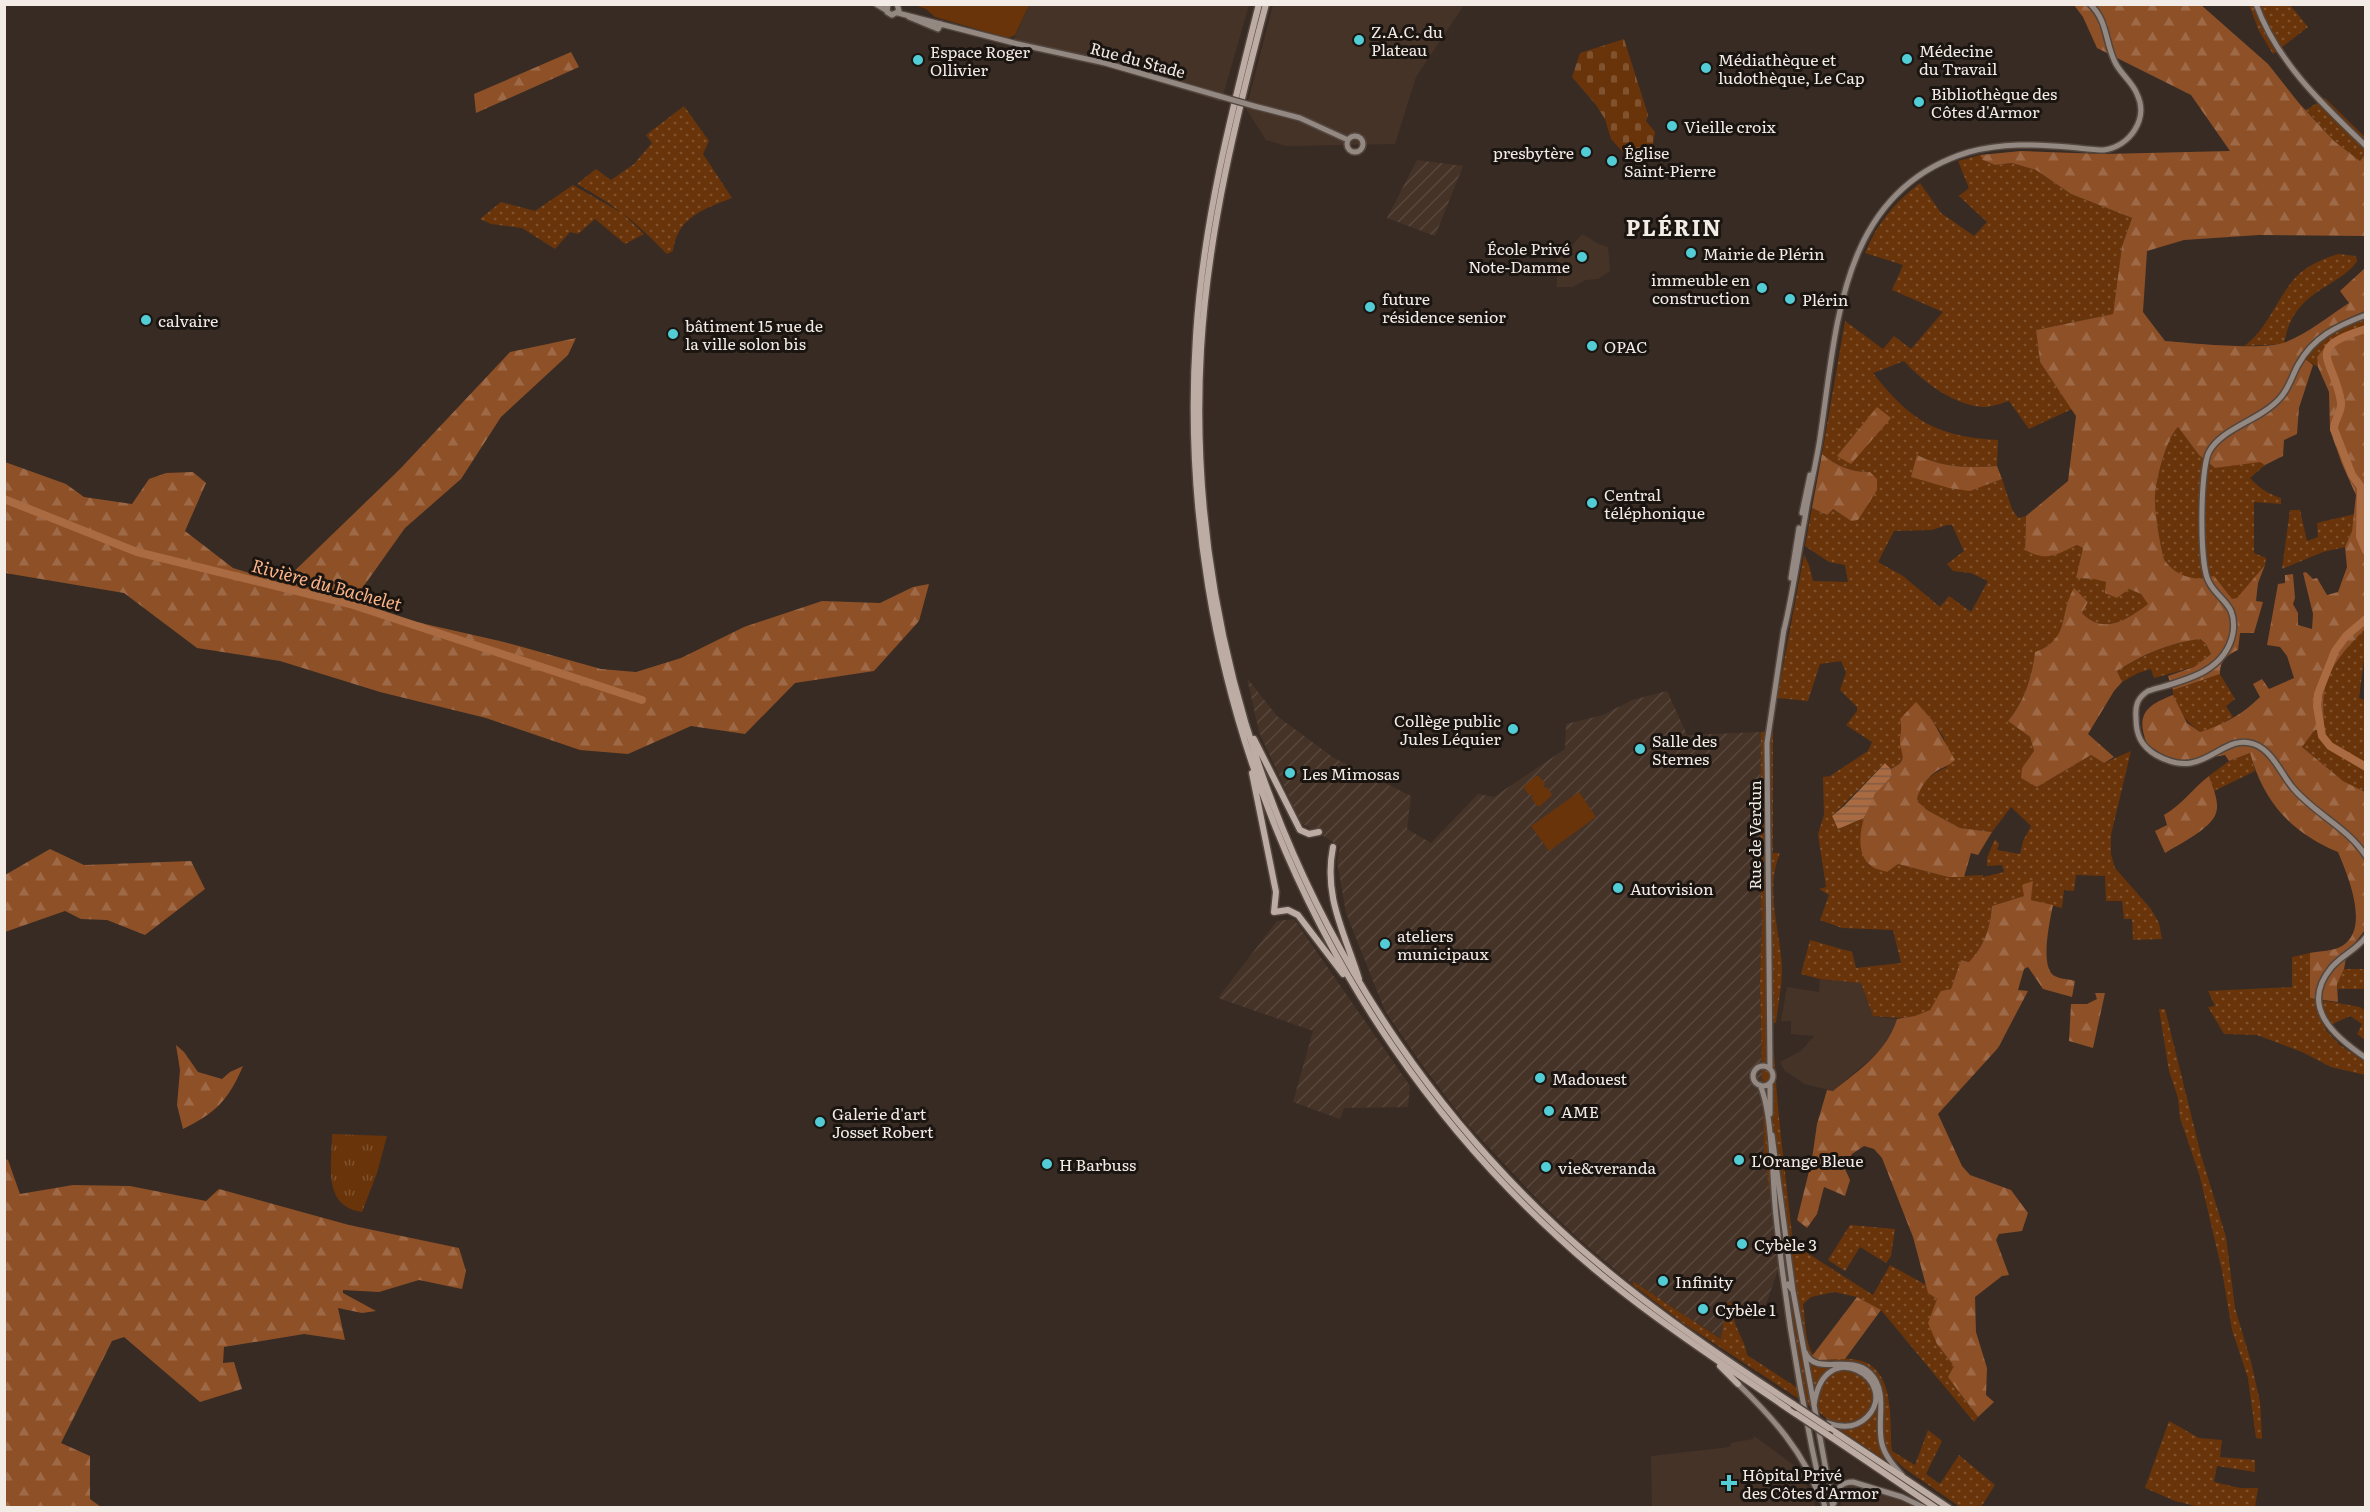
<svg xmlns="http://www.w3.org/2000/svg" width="2370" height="1512" font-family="Literata,serif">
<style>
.built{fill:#463328}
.industrial{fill:url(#industrial-furrows)}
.grass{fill:url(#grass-dots);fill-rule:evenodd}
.forest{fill:url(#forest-firs)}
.cemetery{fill:url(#cemetery-stones)}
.park{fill:url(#park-tufts)}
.pitch{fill:#6a340a}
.water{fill:url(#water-rules)}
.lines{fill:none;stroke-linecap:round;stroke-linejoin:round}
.river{stroke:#aa6b42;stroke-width:8}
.secondary-casing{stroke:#52463e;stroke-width:8}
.trunk-casing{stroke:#52463e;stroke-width:9}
.secondary{stroke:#938882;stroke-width:5}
.trunk{stroke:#bcaca4;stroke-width:6}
.secondary-bridge-casing{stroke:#52463e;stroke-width:8;stroke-linecap:butt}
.trunk-bridge-casing{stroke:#52463e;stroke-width:9;stroke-linecap:butt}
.secondary-bridge{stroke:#938882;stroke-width:5}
.trunk-bridge{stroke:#bcaca4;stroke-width:6}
.poi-dot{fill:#52ccd5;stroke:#1b1511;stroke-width:2}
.labels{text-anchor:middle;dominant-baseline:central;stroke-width:6;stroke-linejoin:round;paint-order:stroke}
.poi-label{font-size:16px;fill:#f3ebe6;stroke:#1b1511;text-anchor:start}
.street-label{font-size:16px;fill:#f3ebe6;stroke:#1b1511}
.water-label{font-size:18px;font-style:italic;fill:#fdb488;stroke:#1b1511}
.district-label{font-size:22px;font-weight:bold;letter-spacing:1.5px;fill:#f3ebe6;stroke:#1b1511}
</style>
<defs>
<pattern id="industrial-furrows" width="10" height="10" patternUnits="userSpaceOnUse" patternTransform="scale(1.5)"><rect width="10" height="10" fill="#463328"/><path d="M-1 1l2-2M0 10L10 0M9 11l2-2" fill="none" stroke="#58473d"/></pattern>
<pattern id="grass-dots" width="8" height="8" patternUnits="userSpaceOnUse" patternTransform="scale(1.5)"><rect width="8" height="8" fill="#6a340a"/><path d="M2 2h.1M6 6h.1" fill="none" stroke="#80522e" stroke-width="1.8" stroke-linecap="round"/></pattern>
<pattern id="forest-firs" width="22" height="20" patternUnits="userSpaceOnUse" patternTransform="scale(1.5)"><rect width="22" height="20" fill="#8e5027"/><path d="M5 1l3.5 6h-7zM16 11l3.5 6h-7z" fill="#9e6946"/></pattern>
<pattern id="cemetery-stones" width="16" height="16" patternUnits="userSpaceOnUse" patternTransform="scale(1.5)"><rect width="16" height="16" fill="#6a340a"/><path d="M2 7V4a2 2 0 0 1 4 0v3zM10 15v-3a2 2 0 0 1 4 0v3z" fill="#80522e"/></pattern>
<pattern id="park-tufts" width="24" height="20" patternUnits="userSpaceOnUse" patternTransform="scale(1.5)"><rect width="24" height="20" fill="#6a340a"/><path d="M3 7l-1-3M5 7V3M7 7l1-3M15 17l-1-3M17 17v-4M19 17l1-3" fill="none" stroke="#80522e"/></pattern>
<pattern id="water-rules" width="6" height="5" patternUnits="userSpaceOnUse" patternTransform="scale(1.5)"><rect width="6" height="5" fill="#aa6b42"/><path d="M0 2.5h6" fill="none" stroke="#835c43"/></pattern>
</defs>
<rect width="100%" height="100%" fill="#382b23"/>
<path class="built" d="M 1029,5 L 1249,5 L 1221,102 L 1105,66 L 1011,45 Z
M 1273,5 L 1464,5 L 1416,77 L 1395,144 L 1286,146 L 1266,140 L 1246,109 Z
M 1582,234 L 1599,244 L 1608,247 L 1610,271 L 1598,279 L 1586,280 L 1572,287 L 1557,287 L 1557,246 L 1571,247 Z
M 1820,979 L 1861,983 L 1873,1016 L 1897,1019 L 1893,1033 L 1881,1050 L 1833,1091 L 1805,1084 L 1785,1071 L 1780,1062 L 1801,1051 L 1814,1036 L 1791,1034 L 1791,1021 L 1781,1021 L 1787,987 L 1819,992 Z
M 1754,1436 L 1799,1469 L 1816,1507 L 1652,1507 L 1651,1456 L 1730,1447 L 1731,1443 L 1753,1439 Z
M 1855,1485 L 1890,1496 L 1916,1507 L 1841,1507 L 1839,1492 L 1843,1488 Z"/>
<path class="industrial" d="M 1417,160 L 1463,166 L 1435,236 L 1387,218 Z
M 1247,678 L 1277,716 L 1334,758 L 1411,796 L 1407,829 L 1431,843 L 1478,794 L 1494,797 L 1565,749 L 1566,724 L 1603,715 L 1632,700 L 1667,691 L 1687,735 L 1761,732 L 1760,876 L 1762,925 L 1760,982 L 1764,1153 L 1775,1230 L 1778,1270 L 1764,1310 L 1727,1302 L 1722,1339 L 1634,1282 L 1632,1284 L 1580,1240 L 1541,1203 L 1465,1122 L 1420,1062 L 1385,1011 L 1346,913 L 1337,862 L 1340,846 L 1301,823 L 1259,732 Z
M 1294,919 L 1410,1086 L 1408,1107 L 1344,1108 L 1340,1119 L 1293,1102 L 1313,1031 L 1218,998 L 1277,921 Z"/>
<path class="grass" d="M 2249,5 L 2290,5 L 2308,27 L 2273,54 L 2259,31 Z
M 2325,98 L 2365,137 L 2365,155 L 2360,161 L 2334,141 L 2306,110 Z
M 684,106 L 709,141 L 703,154 L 732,198 C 704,209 677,217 673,251 L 667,254 C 636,222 616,206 577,184 L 596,169 L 611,180 L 634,164 L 652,143 L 646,135 Z
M 1980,155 L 1983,160 L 1995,165 L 2012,163 L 2036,170 L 2071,194 L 2132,218 L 2122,246 L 2113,314 L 2036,330 L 2040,362 L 2072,409 L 2029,429 L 2009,401 C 2002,403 1994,406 1986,407 C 1956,407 1923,382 1904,361 L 1873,373 C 1910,421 1938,437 1998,440 L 1997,466 C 1969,468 1944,468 1917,455 L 1969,491 L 2002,479 L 2012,509 L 2018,518 L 2026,516 L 2025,550 L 2051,556 L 2077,545 L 2083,548 L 2077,578 L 2095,579 L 2106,582 L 2117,598 L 2129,589 L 2141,594 L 2149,604 C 2128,619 2104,636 2082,613 L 2088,602 L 2074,589 C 2058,616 2071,639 2035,652 C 2032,677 2024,701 2008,721 L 2030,737 L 2034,751 L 2022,768 L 2037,787 L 2091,755 L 2104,763 L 2131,751 L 2111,835 L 2111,854 L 2115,868 L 2151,909 L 2159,923 L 2162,939 L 2133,940 L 2132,919 L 2124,919 L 2122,901 L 2106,901 L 2105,876 L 2076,875 L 2074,891 L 2064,890 L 2062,908 L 2031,900 L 2033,881 L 2024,896 L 1992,906 C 1990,928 1985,945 1969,962 L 1961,960 L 1951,989 L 1941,992 C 1937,997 1935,1004 1931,1009 C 1921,1022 1888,1017 1873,1016 L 1861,983 L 1820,979 L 1801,974 L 1810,940 L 1852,952 L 1856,968 L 1901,963 L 1893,930 L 1842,928 L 1820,920 L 1829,895 L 1819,889 L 1826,887 L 1818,834 L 1824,815 L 1823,777 L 1830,776 L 1868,751 L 1872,742 L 1846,725 L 1857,711 L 1857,707 L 1840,690 L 1846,672 L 1841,661 L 1820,664 L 1808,701 L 1777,698 L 1804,555 L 1809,565 L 1813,581 L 1848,582 L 1845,565 L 1829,562 L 1805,546 L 1812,508 L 1826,515 L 1832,509 L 1851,521 L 1870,472 C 1850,472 1837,466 1822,454 L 1845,321 L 1883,349 L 1894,336 L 1911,349 L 1943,312 L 1892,290 L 1903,265 L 1865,253 C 1877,223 1895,202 1920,183 L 1941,213 L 1974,236 L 1987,222 L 1959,196 L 1969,188 L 1958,161 ZM 1947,525 L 1952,525 L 1964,551 L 1947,564 L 1953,571 L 1971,573 L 1988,581 L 1971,612 L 1949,596 L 1940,607 L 1903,576 L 1878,562 L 1894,531 L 1932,530 ZM 1916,703 L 1932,720 L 1944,738 L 1947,767 C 1933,773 1917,785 1917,801 L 1927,810 L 1960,828 L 1992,832 L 2011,807 L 2031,826 L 2023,841 L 2020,854 L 1997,850 L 1999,844 L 1995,839 L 1987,858 L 1987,866 L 2002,865 L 2004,872 L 1983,877 L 1983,875 L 1948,877 L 1898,864 L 1870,866 C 1859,850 1861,836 1864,818 L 1838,829 L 1832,816 L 1885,763 L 1891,769 C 1912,758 1899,747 1904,730 C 1906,721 1912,711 1916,703 Z
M 573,185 L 622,213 L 644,234 L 625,244 L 595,219 L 578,234 L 570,232 L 555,249 L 522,228 L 491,224 L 480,219 L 501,202 L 535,211 Z
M 2338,254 L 2356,256 L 2357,261 C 2350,272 2339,278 2328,285 C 2303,300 2289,314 2284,344 L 2244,346 C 2269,328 2276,298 2297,276 C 2308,265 2323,259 2338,254 Z
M 2365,311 L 2365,325 L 2342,334 L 2317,357 L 2318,367 L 2300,356 C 2317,332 2339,322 2365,311 Z
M 2178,427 L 2199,455 L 2215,468 L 2260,461 L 2265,465 L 2250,478 C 2259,488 2268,494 2281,498 L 2281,504 L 2254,502 L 2254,553 L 2266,558 L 2265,565 L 2237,599 L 2231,599 L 2214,577 C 2196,582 2176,578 2165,561 C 2161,554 2154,506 2155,497 C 2156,479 2166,439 2178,427 Z
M 2290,510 L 2300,510 L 2307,541 L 2318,537 L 2317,523 L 2355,514 L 2352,531 L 2345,547 L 2323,552 L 2282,569 Z
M 2365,629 L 2365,652 L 2359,698 L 2365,700 L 2365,792 L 2343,781 L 2302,747 L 2314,731 L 2324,727 C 2324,715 2322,700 2325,688 C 2329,666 2350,644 2365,629 Z
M 2199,639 L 2206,644 L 2211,654 L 2194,667 L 2154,678 L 2151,669 L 2138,673 L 2122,682 L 2117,671 C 2143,655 2169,643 2199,639 Z
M 2220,674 L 2235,699 L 2226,706 L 2233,717 L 2215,728 L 2200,732 C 2188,723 2172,706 2173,690 Z
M 1773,731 L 1773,853 L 1780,853 C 1765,888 1780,931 1782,968 C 1782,986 1778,1005 1776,1023 L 1773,1023 C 1772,1038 1774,1051 1775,1065 C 1778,1125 1787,1184 1793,1244 L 1873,1295 L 1890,1265 L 1926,1285 L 1928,1293 L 1937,1299 L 1937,1344 L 1954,1366 L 1965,1400 L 1978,1417 L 1974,1422 L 1881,1310 L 1857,1297 L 1834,1292 L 1811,1297 L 1803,1304 C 1806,1321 1804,1349 1818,1360 C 1829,1360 1840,1358 1851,1359 C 1897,1362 1889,1420 1892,1451 L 1915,1465 L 1928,1430 L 1942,1441 L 1926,1474 L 1940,1484 L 1959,1455 L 1995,1485 L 1981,1507 L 1960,1507 L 1904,1468 L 1889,1454 L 1884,1459 L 1839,1429 L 1819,1412 L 1683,1323 L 1632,1284 L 1634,1282 L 1721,1339 L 1727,1302 L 1764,1310 L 1733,1313 C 1734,1329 1745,1339 1747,1355 L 1796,1387 L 1778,1270 L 1775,1230 L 1764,1153 L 1760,982 L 1762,925 L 1760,876 L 1761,732 Z
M 2250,753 L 2255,771 L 2214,791 L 2209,776 L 2229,761 Z
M 2310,953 L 2310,998 L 2360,1007 L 2365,1011 L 2365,1040 L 2357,1034 L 2362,1024 L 2350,1016 L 2324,1028 L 2340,1045 L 2365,1062 L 2365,1075 L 2331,1067 L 2302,1052 L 2257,1035 L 2224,1034 L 2208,1007 L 2215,1006 L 2208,991 L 2292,987 L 2292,957 Z
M 2344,969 L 2365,969 L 2365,989 L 2338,989 L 2337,984 Z
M 2159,1009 L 2165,1009 L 2201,1155 L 2226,1237 L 2235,1308 L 2251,1362 L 2260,1402 L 2262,1439 L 2256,1438 L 2248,1378 L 2232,1330 L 2222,1271 L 2200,1177 L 2180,1118 L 2178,1098 L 2169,1071 Z
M 1850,1225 L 1895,1229 L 1891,1256 L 1886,1263 L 1860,1247 L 1845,1271 L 1828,1260 Z
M 2169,1421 L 2199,1438 L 2222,1440 L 2220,1457 L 2255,1460 L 2255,1472 L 2217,1466 L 2214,1482 L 2240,1488 L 2258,1488 L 2255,1507 L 2199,1507 L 2175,1501 L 2145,1488 Z"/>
<path class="forest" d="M 2200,4 L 2268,64 L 2298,102 L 2334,141 L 2360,161 L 2365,155 L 2365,236 L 2259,235 L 2184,240 L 2147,251 L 2143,312 L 2165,341 C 2190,343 2265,351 2286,342 C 2308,333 2329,316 2349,303 L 2340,291 L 2365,268 L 2365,311 C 2339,322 2317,331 2300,355 L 2313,365 L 2299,408 L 2297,434 L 2284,440 L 2283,456 L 2265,465 L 2260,462 L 2215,468 L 2199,455 L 2178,427 C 2166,439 2156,479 2155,497 C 2154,506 2161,554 2165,561 C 2177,577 2196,582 2214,576 L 2232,599 L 2237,598 L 2265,565 L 2258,583 L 2256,601 L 2263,602 L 2254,633 L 2240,633 L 2238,650 C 2228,654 2219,662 2220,674 L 2173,690 L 2168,676 L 2194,667 L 2211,654 L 2206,644 L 2200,639 C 2169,643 2143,654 2117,671 L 2122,682 L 2114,691 L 2088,734 L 2114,757 L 2104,763 L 2091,755 L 2037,787 L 2021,778 L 2022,768 L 2034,751 L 2030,737 L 2008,721 C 2024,702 2032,677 2035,652 C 2071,639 2058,615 2074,588 L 2088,602 L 2082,613 C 2104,636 2128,619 2148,604 L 2141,594 L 2129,589 L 2117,598 L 2105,593 L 2106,582 L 2094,579 L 2076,578 L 2083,548 L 2077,545 C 2055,555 2048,562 2025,550 L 2026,516 L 2068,481 L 2076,416 L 2040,362 L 2036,330 L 2113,314 L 2122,246 L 2132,218 L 2071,194 L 2036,170 L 2012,163 L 1995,165 L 1983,160 L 1980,155 L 2021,151 L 2104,154 L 2230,151 L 2191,95 L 2097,48 L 2083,17 L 2074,5 Z
M 571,52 L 579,67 L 476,113 L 474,94 Z
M 2365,325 L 2365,629 C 2350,644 2329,666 2325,688 C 2322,700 2324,715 2324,727 L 2314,731 L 2302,747 L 2343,781 L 2365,792 L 2365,930 L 2347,953 L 2344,969 L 2337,984 L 2338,1002 L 2310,998 L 2310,953 C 2320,951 2333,951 2342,946 C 2370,929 2349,878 2338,852 C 2291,832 2264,803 2250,753 L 2229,761 L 2225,755 C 2190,761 2177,767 2147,744 C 2135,714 2147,705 2173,695 L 2187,723 L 2200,732 C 2223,725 2243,714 2260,697 L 2253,684 L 2262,679 L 2269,689 L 2294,678 L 2287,656 L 2280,647 L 2267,645 L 2278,584 L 2285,583 L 2285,575 L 2293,574 L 2295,598 L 2293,604 L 2298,613 L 2298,625 L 2312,629 L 2313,614 L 2303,573 L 2306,572 L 2313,579 L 2317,578 L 2327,595 L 2338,592 L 2347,567 L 2345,547 L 2352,531 L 2356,495 L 2342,464 L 2330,430 L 2329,392 L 2318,367 L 2317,357 L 2330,341 Z
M 576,338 L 568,355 L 501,417 L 461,479 L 405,528 L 351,604 L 386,615 L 504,642 L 601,669 L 636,672 L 681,658 L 744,627 L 822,601 L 880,603 L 913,587 L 929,584 L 919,621 L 874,671 L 795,683 L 745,734 L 691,726 L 628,754 L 580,750 L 486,718 L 380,692 L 280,661 L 197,648 L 124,593 L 5,573 L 5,462 L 66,484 L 84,497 L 132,504 L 149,479 L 166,473 L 193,472 L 206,483 L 185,531 L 233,568 L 282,583 L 400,469 L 510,352 Z
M 1877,407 L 1891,418 L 1851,464 L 1837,456 Z
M 1822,454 C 1837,466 1850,472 1870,472 L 1877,479 L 1877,490 L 1858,520 L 1851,521 L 1833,509 L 1827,515 L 1812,508 Z
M 1917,455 C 1944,468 1969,468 1997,466 L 2002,479 L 1970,491 L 1949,488 L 1911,477 Z
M 1916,702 L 1932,720 L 1955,760 C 1948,767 1941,767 1934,773 C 1926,779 1917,792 1917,801 L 1927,810 L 1960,828 L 1992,832 L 1978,855 L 1971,853 L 1964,877 L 1948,877 L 1898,864 L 1887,872 C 1882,870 1874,869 1870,865 C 1851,849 1864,810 1876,793 C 1880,787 1887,781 1892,776 L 1891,769 C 1911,759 1899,754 1900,739 C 1901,731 1902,727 1900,719 Z
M 2209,776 C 2212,786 2220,802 2216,813 C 2212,828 2178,845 2165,853 L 2155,831 L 2167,825 L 2164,815 C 2183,804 2192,789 2209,776 Z
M 50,849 L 84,865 L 191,861 L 205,889 L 145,935 L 107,920 L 81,919 L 65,911 L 5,932 L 5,875 Z
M 2033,881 L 2031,900 L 2053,905 C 2050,920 2040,964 2053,975 C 2058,979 2069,979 2075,981 L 2072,997 L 2043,989 L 2028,967 L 2024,969 L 2018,990 L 2028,991 L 1998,1048 L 1938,1114 L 1962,1166 L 1970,1175 L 2011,1190 L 2028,1213 L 2022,1231 L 1999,1234 L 1996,1240 L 2009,1275 L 2002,1276 L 1975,1297 L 1976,1332 L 1987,1368 L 1986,1395 L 1994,1402 L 1978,1417 L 1948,1377 L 1954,1366 L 1937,1344 L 1928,1323 L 1937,1299 L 1928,1293 L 1913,1237 L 1882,1158 L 1874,1149 L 1864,1146 L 1852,1154 L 1845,1169 L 1850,1180 L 1845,1196 L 1824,1187 L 1817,1214 L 1807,1228 L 1797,1220 L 1812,1159 L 1817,1124 L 1827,1090 L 1833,1091 C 1859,1070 1887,1052 1897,1019 L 1915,1016 L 1930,1010 L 1941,991 L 1951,989 L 1961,960 L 1969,962 C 1985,945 1990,928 1992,906 L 2024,896 L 2022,885 Z
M 2095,993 L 2105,993 L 2093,1048 L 2069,1041 L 2071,1004 L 2087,1004 L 2097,999 Z
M 176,1045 L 184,1052 L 198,1072 L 222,1079 L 230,1072 L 243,1066 C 229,1099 216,1113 183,1129 L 177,1105 L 180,1070 Z
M 5,1159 L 8,1160 L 20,1194 L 73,1185 L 130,1186 L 206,1201 L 219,1189 L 349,1225 L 459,1248 L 466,1271 L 462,1289 L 419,1280 L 379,1292 L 343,1290 L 343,1293 L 376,1311 L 362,1313 L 338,1308 L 345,1340 L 304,1334 L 224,1347 L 223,1363 L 234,1362 L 242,1389 L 200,1402 L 124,1337 L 112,1341 L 61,1443 L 90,1456 L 90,1499 L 101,1507 L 5,1507 Z
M 1857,1297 L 1881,1310 L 1845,1359 L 1818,1360 L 1812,1356 Z"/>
<path class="cemetery" d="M 1624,39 L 1648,115 L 1646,121 L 1655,132 L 1653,144 L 1634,164 L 1611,139 L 1605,119 L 1596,105 L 1572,77 L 1580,53 Z"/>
<path class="park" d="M 332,1134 L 387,1136 L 377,1173 L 362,1212 C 322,1206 332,1165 332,1134 Z"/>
<path class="pitch" d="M 915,5 L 1029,4 L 1029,5 L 1015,35 L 1008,38 L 935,17 L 926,9 Z
M 1536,776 L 1539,776 L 1545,784 L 1543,786 L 1545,788 L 1547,787 L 1552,795 L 1540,806 L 1537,806 L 1531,798 L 1533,796 L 1531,794 L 1529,795 L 1523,787 Z
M 1579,792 L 1596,817 L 1549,851 L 1531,826 Z"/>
<path class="water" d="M 1885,763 L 1891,769 L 1892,776 L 1875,794 L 1864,818 L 1838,829 L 1832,816 L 1844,806 Z"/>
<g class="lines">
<path class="river" d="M 2366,329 C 2302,348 2334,358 2341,402 C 2342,413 2334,419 2334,429 L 2352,475 L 2361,487 L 2360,537 L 2366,551
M 4,499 L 137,552 L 350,604 L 642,700
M 2366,619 L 2346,636 L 2335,651 L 2318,694 L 2317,706 L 2322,736 L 2330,746 L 2366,767"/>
<defs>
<path id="secondary" d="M 876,4 L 886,10
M 888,4 L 887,12 L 892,15 L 899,11 L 897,4
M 2256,4 C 2277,62 2322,104 2366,146
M 898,13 L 1014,43 L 1105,63 L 1219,96
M 909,17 L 938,29 L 941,24
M 1254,106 L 1300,118 L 1348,140
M1347 144a8 8 0 1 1 16 0a8 8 0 1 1-16 0Z
M 2366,315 C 2337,326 2313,337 2298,365 C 2292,376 2289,388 2281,397 C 2262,420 2221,428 2209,452 C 2200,469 2199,566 2209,582 C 2214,593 2226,600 2231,611 C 2234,618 2234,626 2233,633 C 2225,674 2181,681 2148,691 C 2137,698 2135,706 2136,718 C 2136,735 2141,746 2156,755 C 2205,783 2220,732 2254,744 C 2273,751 2281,774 2293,788 C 2315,814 2347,827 2366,856
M 1802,513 L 1810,475
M 1791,578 L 1799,528
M 1784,630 C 1793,593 1798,555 1805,518 C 1809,491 1816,465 1820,438 C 1837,327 1839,191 1969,152 C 2002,143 2034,144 2068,147 C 2080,148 2092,150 2104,150 C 2130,146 2149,119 2137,94 C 2132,81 2119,73 2114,60 C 2105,40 2107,20 2090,4
M 2366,937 C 2356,950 2341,956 2331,968 C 2299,1007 2335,1037 2366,1058
M1753 1076a10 10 0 1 1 20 0a10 10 0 1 1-20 0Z
M 1770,1068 L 1767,743 L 1784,629
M 1760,1085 C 1773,1114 1772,1181 1776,1216 C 1786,1313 1803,1412 1825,1508
M 1770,1114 L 1770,1083
M 1772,1135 L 1793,1291
M 1788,1284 L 1793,1291 L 1833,1508
M 1805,1352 C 1815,1377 1849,1353 1870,1373 C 1889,1392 1876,1421 1882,1444 C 1885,1456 1894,1466 1902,1475
M 1738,1384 C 1772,1417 1805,1453 1820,1499
M 1814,1406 C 1823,1332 1902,1381 1867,1417 C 1856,1428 1842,1428 1828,1423
M 1834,1503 C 1835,1491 1839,1482 1853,1482 L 1902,1497 L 1925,1508"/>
<path id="trunk" d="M 1259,4 C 1231,114 1203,223 1196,336 C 1174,672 1309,1009 1558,1237 C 1631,1305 1714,1358 1796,1414
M 1266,4 C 1236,118 1208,231 1201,349 C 1182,677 1318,1005 1558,1228 C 1630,1295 1711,1350 1793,1404
M 1254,739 L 1300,830 L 1309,834 L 1319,832
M 1252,773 L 1276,892 L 1274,912 L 1288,910 L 1298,915 L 1343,974
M 1333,847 C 1323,897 1345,933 1359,979
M 1720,1366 L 1738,1384
M 1829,1428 L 1949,1508
M 1831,1437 L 1936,1508"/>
</defs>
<use href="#secondary" class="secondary-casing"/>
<use href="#trunk" class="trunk-casing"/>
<use href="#secondary" class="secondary"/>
<use href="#trunk" class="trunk"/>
<defs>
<path id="secondary-bridge" d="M 1219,96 L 1254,106"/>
<path id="trunk-bridge" d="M 1793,1404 L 1829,1428
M 1796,1414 L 1831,1437"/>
</defs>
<use href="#secondary-bridge" class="secondary-bridge-casing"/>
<use href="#trunk-bridge" class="trunk-bridge-casing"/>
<use href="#secondary-bridge" class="secondary-bridge"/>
<use href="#trunk-bridge" class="trunk-bridge"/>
</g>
<g class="poi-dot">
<circle cx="1359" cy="40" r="6"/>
<circle cx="1907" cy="59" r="6"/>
<circle cx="918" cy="60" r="6"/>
<circle cx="1706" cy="68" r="6"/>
<circle cx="1919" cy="102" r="6"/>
<circle cx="1672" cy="126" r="6"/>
<circle cx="1586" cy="152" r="6"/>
<circle cx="1612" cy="161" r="6"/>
<circle cx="1691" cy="253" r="6"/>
<circle cx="1582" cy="257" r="6"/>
<circle cx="1762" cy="288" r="6"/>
<circle cx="1790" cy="299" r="6"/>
<circle cx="1370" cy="307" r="6"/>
<circle cx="146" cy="320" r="6"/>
<circle cx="673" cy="334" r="6"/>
<circle cx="1592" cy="346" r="6"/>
<circle cx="1592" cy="503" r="6"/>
<circle cx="1513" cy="729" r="6"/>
<circle cx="1640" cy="749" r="6"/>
<circle cx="1290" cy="773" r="6"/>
<circle cx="1618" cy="888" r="6"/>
<circle cx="1385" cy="944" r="6"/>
<circle cx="1540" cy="1078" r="6"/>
<circle cx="1549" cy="1111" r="6"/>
<circle cx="820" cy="1122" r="6"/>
<circle cx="1739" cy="1160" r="6"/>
<circle cx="1047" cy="1164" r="6"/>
<circle cx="1546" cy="1167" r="6"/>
<circle cx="1742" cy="1244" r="6"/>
<circle cx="1663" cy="1281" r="6"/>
<circle cx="1703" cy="1309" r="6"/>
<path d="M1726 1474h6v6h6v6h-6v6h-6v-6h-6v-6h6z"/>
</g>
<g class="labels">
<g class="poi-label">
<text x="1371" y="31">Z.A.C. du<tspan x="1371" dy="18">Plateau</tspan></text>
<text x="1919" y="50">Médecine<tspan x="1919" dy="18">du Travail</tspan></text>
<text x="930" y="51">Espace Roger<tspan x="930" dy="18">Ollivier</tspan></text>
<text x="1718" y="59">Médiathèque et<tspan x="1718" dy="18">ludothèque, Le Cap</tspan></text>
<text x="1931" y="93">Bibliothèque des<tspan x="1931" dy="18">Côtes d'Armor</tspan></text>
<text x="1684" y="126">Vieille croix</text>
<text x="1574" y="152" text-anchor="end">presbytère</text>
<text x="1624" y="152">Église<tspan x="1624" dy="18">Saint-Pierre</tspan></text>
<text x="1570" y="248" text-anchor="end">École Privé<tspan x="1570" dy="18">Note-Damme</tspan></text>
<text x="1703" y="253">Mairie de Plérin</text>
<text x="1750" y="279" text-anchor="end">immeuble en<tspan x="1750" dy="18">construction</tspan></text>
<text x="1382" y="298">future<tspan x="1382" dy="18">résidence senior</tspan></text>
<text x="1802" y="299">Plérin</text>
<text x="158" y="320">calvaire</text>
<text x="685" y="325">bâtiment 15 rue de<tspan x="685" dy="18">la ville solon bis</tspan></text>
<text x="1604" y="346">OPAC</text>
<text x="1604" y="494">Central<tspan x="1604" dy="18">téléphonique</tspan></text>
<text x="1501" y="720" text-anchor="end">Collège public<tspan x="1501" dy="18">Jules Léquier</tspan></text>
<text x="1652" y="740">Salle des<tspan x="1652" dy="18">Sternes</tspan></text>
<text x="1302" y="773">Les Mimosas</text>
<text x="1630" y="888">Autovision</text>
<text x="1397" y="935">ateliers<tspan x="1397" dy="18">municipaux</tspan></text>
<text x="1552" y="1078">Madouest</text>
<text x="1561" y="1111">AME</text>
<text x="832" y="1113">Galerie d'art<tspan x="832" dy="18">Josset Robert</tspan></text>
<text x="1751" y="1160">L'Orange Bleue</text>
<text x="1059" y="1164">H Barbuss</text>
<text x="1558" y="1167">vie&amp;veranda</text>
<text x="1754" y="1244">Cybèle 3</text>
<text x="1675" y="1281">Infinity</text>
<text x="1715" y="1309">Cybèle 1</text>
<text x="1742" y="1474">Hôpital Privé<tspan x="1742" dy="18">des Côtes d'Armor</tspan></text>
</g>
<g class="street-label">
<text transform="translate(1138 59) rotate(15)">Rue du Stade</text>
<text transform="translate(1754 835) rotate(-90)">Rue de Verdun</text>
</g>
<g class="water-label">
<text transform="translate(327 584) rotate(15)">Rivière du Bachelet</text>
</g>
<g class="district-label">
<text x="1674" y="226">PLÉRIN</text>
</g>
</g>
<rect width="2370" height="1512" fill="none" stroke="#f3ebe6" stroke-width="12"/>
</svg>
